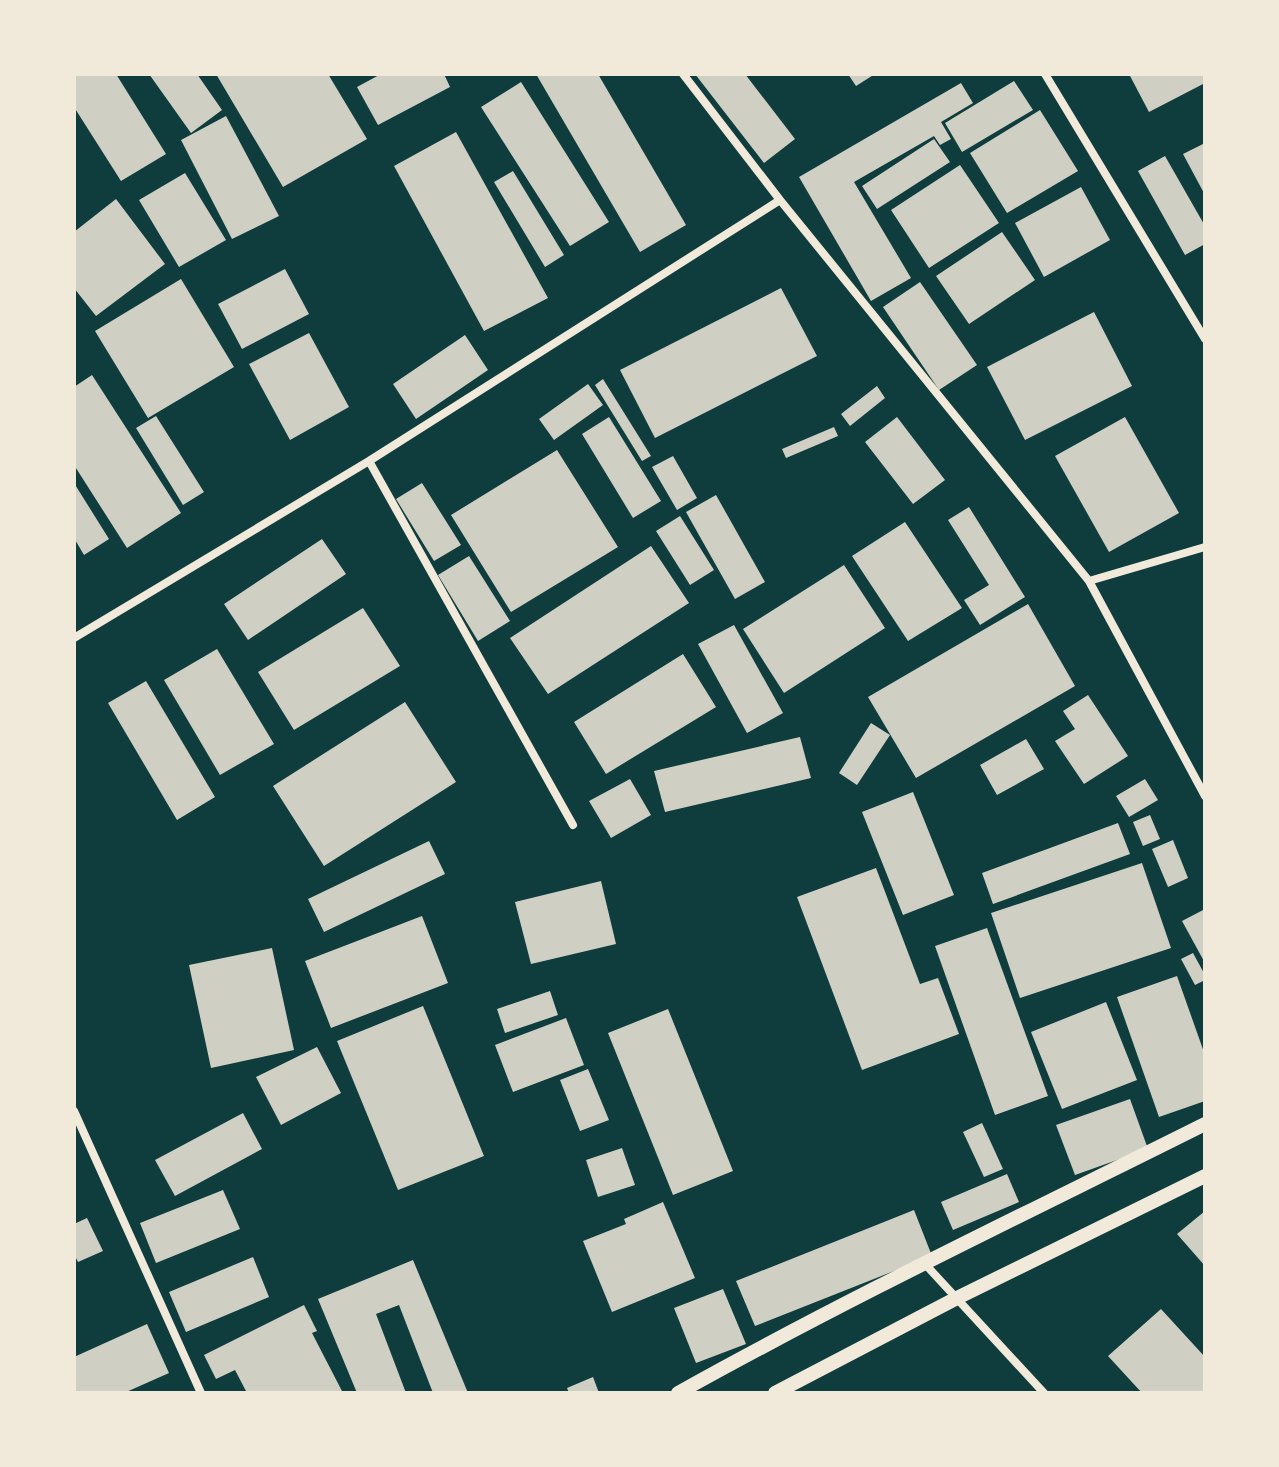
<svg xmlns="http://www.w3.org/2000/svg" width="1279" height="1467" font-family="Commissioner,sans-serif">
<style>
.building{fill:#cfcfc3}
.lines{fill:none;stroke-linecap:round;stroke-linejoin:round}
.minor{stroke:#f1e9da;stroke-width:8}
.tertiary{stroke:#f1e9da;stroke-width:14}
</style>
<rect width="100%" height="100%" fill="#0f3d3e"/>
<path class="building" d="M 74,74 L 116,74 L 166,154 L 121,181 L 74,107 Z
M 149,74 L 197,74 L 222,110 L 191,133 Z
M 216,74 L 328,74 L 367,139 L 283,187 Z
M 381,74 L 444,74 L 450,87 L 378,125 L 357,87 Z
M 536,74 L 598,74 L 686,225 L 640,252 Z
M 695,74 L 745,74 L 795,139 L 764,163 Z
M 848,74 L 875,74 L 856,86 Z
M 1129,74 L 1205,74 L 1205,83 L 1149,112 Z
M 1014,81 L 1033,110 L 962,152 L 945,123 Z
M 521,82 L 609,222 L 570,246 L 481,107 Z
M 961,83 L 973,103 L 941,122 L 951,139 L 940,145 L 934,136 L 854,182 L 911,278 L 871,301 L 799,177 Z
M 1040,110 L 1078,171 L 1007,213 L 970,153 Z
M 226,116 L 279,216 L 232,239 L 181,140 Z
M 456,132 L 548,298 L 484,331 L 394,166 Z
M 934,139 L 950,162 L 877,209 L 862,186 Z
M 1205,143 L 1205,195 L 1183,154 Z
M 1165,156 L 1205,226 L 1205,244 L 1185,255 L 1138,171 Z
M 960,165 L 999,223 L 929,268 L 891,210 Z
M 513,171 L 564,255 L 545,267 L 494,182 Z
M 185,173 L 226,240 L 179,267 L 139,200 Z
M 1081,187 L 1110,240 L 1044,277 L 1015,223 Z
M 116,199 L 165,264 L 96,316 L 74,288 L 74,232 Z
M 1002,232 L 1035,280 L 969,324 L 936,276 Z
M 285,269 L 309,314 L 242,349 L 218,304 Z
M 181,279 L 234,367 L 148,418 L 95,331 Z
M 920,282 L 977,365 L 939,390 L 883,307 Z
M 781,288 L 817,356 L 655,438 L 620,370 Z
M 1094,312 L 1132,386 L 1025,440 L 987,367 Z
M 309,333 L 349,407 L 290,440 L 249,364 Z
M 465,335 L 488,370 L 416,419 L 393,384 Z
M 92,375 L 181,513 L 127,548 L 74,465 L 74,387 Z
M 603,379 L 651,456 L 642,461 L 595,385 Z
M 588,384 L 603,405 L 554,440 L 539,419 Z
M 877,386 L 885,398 L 850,426 L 841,414 Z
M 156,416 L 204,492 L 183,505 L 136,428 Z
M 609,417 L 661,501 L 633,518 L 582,434 Z
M 897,417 L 945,480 L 913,504 L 865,442 Z
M 1125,417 L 1179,513 L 1109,552 L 1055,456 Z
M 834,427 L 838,436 L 786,458 L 782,449 Z
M 557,450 L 618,547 L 511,612 L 451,515 Z
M 673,456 L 697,498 L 677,510 L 652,467 Z
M 74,483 L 109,539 L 84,555 L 74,538 Z
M 422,483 L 461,545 L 434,561 L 396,499 Z
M 716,495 L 765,582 L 735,599 L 686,512 Z
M 969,507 L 1025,597 L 980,625 L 964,600 L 989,585 L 948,520 Z
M 680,516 L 714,570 L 690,585 L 656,531 Z
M 905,522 L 962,608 L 908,641 L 852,556 Z
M 322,539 L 346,574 L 248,640 L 224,604 Z
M 651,546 L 689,603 L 548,694 L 510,638 Z
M 469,556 L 510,621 L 478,641 L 438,575 Z
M 844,565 L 885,628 L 784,693 L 743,629 Z
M 1028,604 L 1075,686 L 916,778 L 868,697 Z
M 363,608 L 400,666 L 294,730 L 258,672 Z
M 734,625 L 783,713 L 747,733 L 698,644 Z
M 217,649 L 274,744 L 220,775 L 164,680 Z
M 683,654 L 716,707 L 606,774 L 574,722 Z
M 146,681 L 215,797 L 177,820 L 108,703 Z
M 1088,695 L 1128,756 L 1084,784 L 1055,741 L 1075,729 L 1063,711 Z
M 405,702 L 456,782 L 324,866 L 273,786 Z
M 871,723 L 890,735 L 857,785 L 839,773 Z
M 800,737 L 811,778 L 665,812 L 654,771 Z
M 1026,739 L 1044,769 L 997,795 L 980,765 Z
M 630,779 L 651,815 L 611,838 L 589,801 Z
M 1145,779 L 1158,800 L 1129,817 L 1116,796 Z
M 913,792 L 954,895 L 903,915 L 862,812 Z
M 1150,815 L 1160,839 L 1143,846 L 1133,822 Z
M 1118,823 L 1130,854 L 993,904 L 982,873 Z
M 1173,840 L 1188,878 L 1168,887 L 1152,849 Z
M 429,841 L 445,874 L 324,932 L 308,899 Z
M 1142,863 L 1171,948 L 1020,998 L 991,913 Z
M 876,868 L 920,984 L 938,978 L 959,1034 L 862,1070 L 797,897 Z
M 601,881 L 616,944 L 531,964 L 515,902 Z
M 1205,909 L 1205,963 L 1182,921 Z
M 422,916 L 448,983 L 331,1028 L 305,961 Z
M 987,928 L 1048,1096 L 995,1115 L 935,946 Z
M 272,948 L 294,1050 L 211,1068 L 189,965 Z
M 1193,953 L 1205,975 L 1205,980 L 1195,985 L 1181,959 Z
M 1177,976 L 1205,1055 L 1205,1101 L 1159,1117 L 1117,997 Z
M 550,991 L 558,1015 L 505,1033 L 497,1009 Z
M 1106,1002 L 1137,1080 L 1062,1109 L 1031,1032 Z
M 423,1006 L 484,1156 L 398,1190 L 337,1041 Z
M 668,1009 L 733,1171 L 673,1195 L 608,1033 Z
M 566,1018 L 584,1065 L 513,1092 L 495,1045 Z
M 317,1047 L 341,1093 L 281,1125 L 256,1077 Z
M 588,1069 L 609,1120 L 580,1131 L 560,1080 Z
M 1130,1099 L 1148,1149 L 1075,1175 L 1056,1125 Z
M 243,1113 L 262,1149 L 175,1196 L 155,1160 Z
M 982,1123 L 1003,1169 L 984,1177 L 963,1132 Z
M 622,1148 L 635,1185 L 598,1197 L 586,1160 Z
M 1007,1174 L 1019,1202 L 953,1230 L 941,1202 Z
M 223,1190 L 240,1229 L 156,1263 L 140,1223 Z
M 663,1202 L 695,1278 L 612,1312 L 583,1241 L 626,1224 L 624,1219 Z
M 914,1210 L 932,1256 L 755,1326 L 736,1281 Z
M 1205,1211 L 1205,1266 L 1177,1234 Z
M 87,1218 L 103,1251 L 78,1262 L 74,1254 L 74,1224 Z
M 253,1257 L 269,1297 L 186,1332 L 169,1292 Z
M 413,1260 L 468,1393 L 433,1393 L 399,1305 L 376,1314 L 406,1393 L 357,1393 L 318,1299 Z
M 723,1289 L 746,1344 L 696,1363 L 674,1308 Z
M 304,1305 L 317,1331 L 312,1333 L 343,1393 L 247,1393 L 235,1370 L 216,1379 L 204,1355 Z
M 1161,1309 L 1205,1357 L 1205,1393 L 1142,1393 L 1108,1356 Z
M 147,1324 L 169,1373 L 124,1393 L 74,1393 L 74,1357 Z
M 593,1377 L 599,1393 L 569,1393 L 567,1388 Z"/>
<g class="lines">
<path class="minor" d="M 683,74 L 780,200 L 1089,581 L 1205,796
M 1045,74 L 1205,339
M 369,461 L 573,825
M 1089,581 L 1205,547
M 74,638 L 369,461 L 780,200
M 74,1111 L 201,1393
M 925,1264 L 1044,1393"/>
<path class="tertiary" d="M 678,1393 C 850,1297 1029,1212 1205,1124
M 775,1393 L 957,1298 L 1205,1176"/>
</g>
<rect width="1279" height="1467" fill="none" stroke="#f1e9da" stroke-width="152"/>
</svg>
